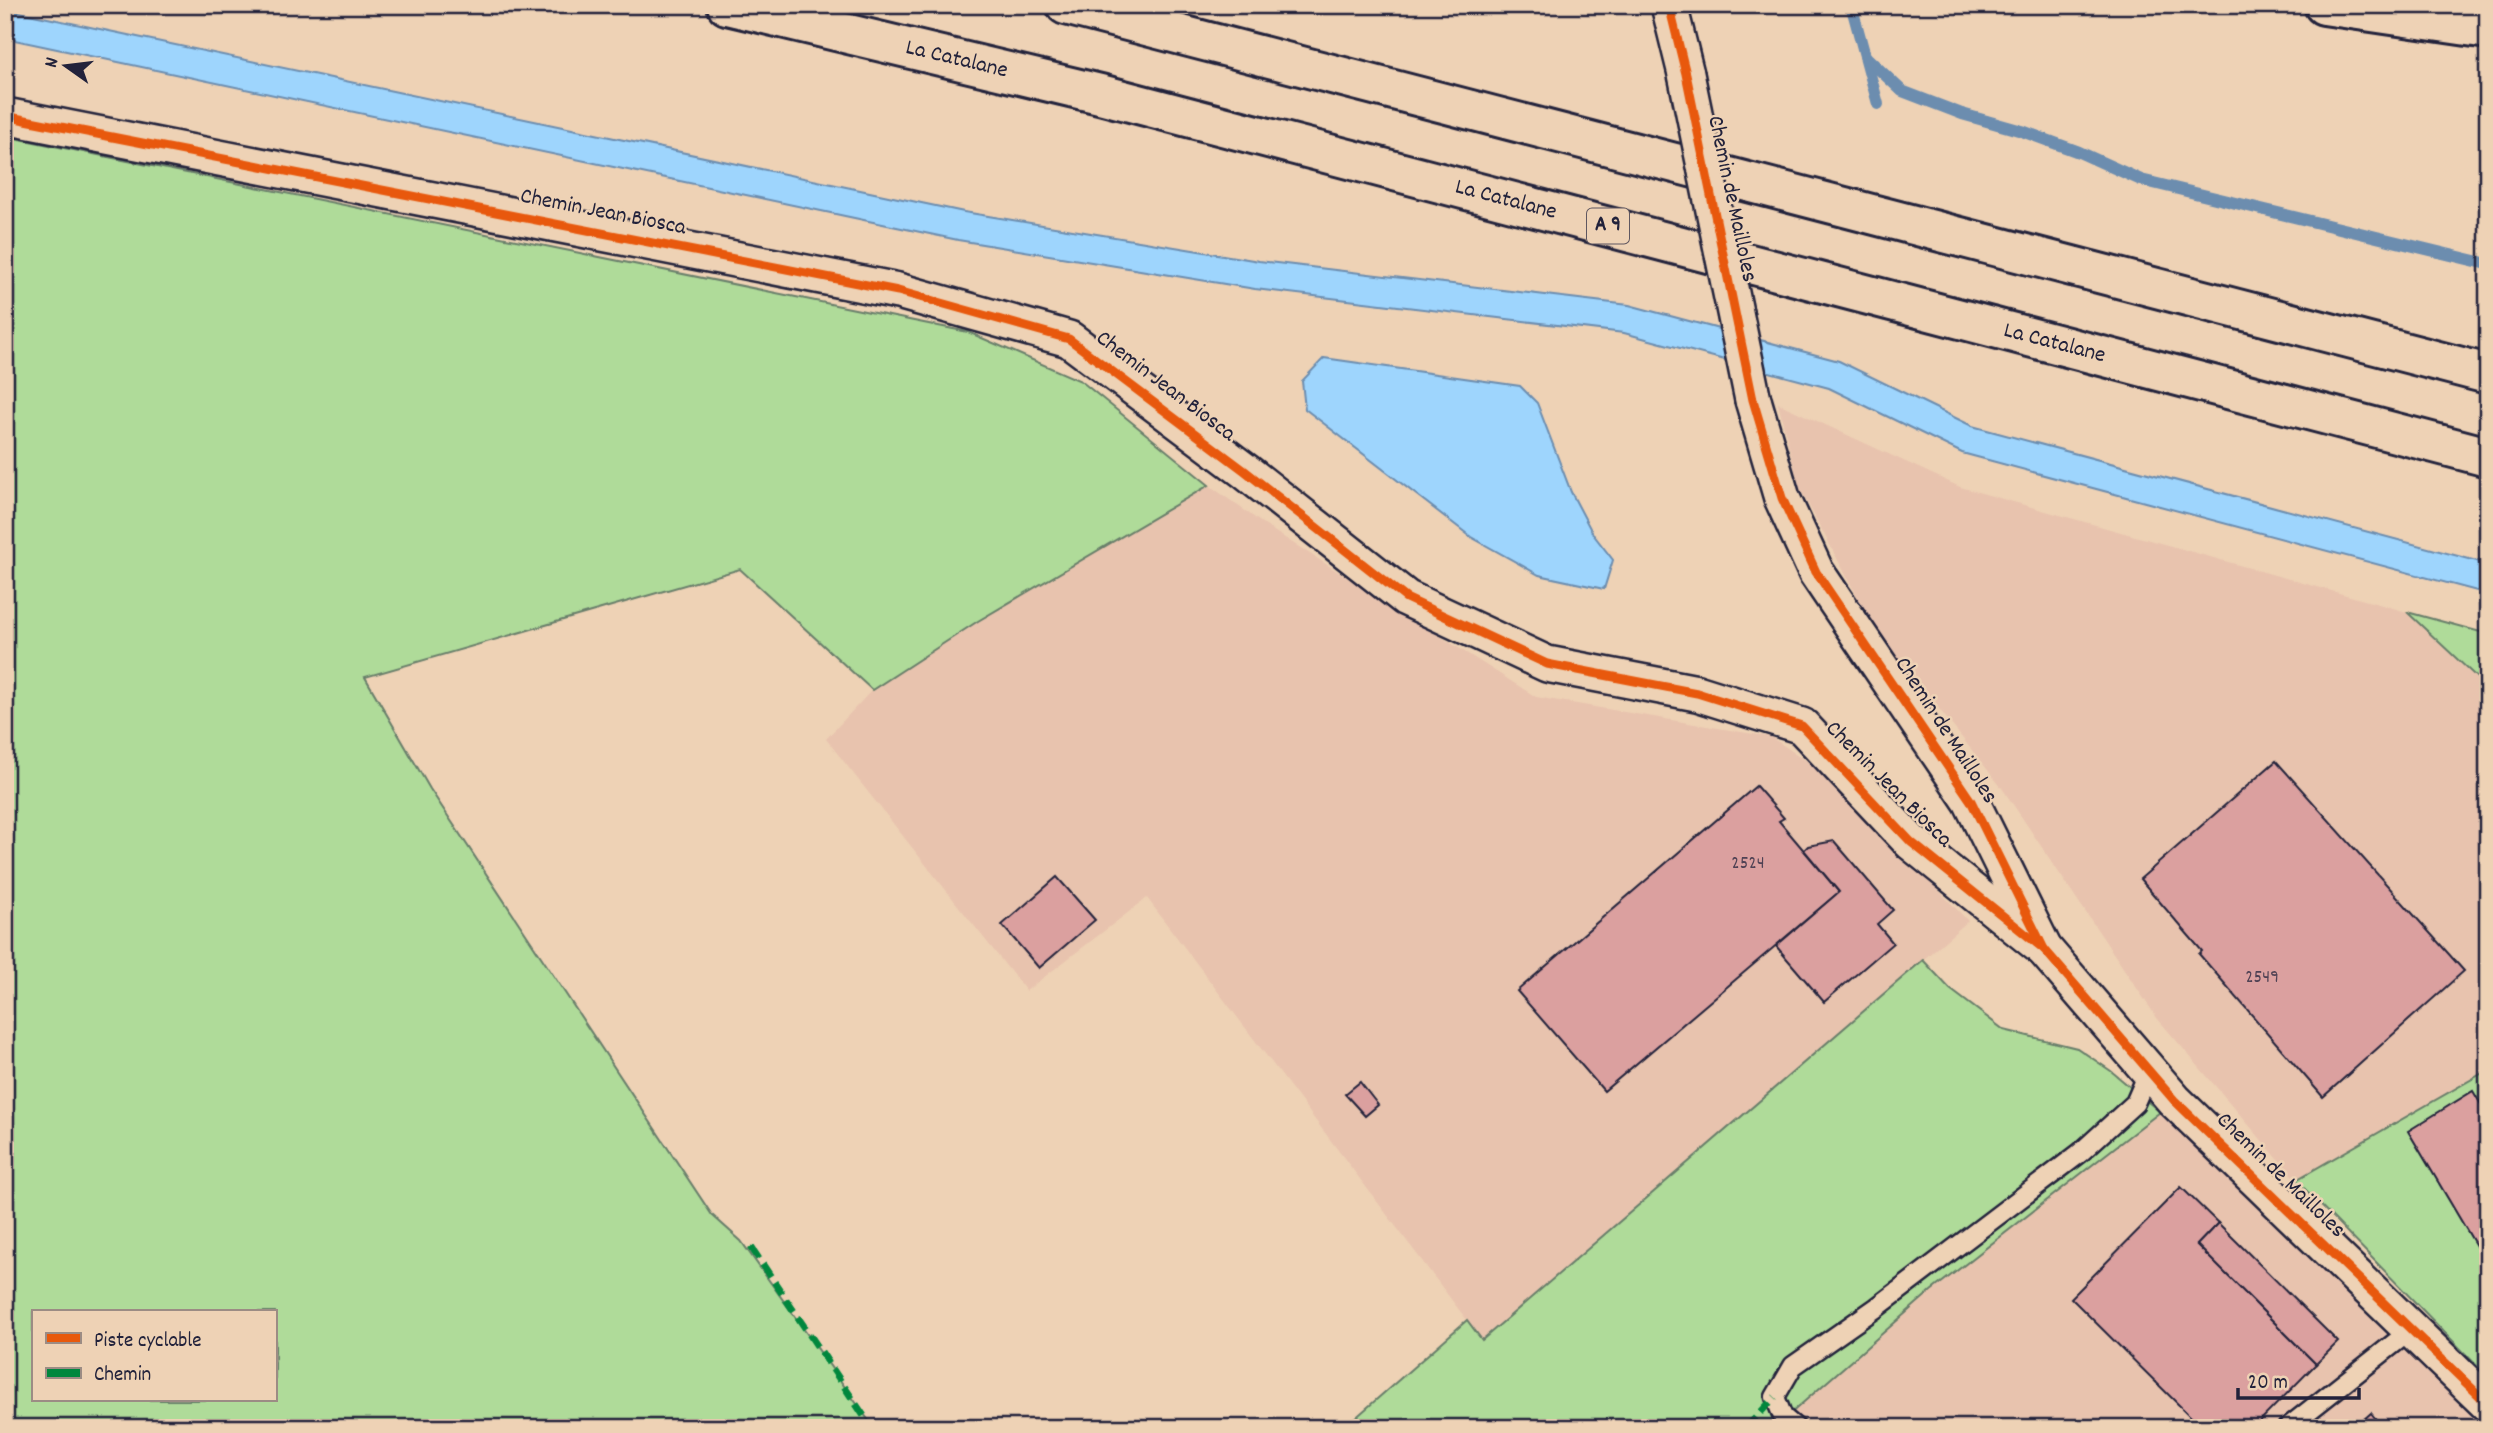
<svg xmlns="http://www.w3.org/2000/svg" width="2493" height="1433" viewBox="0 0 2493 1433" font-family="Dekko,sans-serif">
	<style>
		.built { fill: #e8c3ae }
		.green { fill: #afdb99; stroke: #687e6a; stroke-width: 2; fill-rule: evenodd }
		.water { fill: #9ed5fd; stroke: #6c8daf; stroke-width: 2 }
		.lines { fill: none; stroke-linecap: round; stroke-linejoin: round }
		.stream { stroke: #6c8daf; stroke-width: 12 }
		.building { fill: #dba09f; stroke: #22223b; stroke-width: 2 }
		.lane-casing { stroke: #22223b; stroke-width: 23 }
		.street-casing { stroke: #22223b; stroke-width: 40 }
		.highway-casing { stroke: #22223b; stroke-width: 44 }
		.lane { stroke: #eed2b5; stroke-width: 18 }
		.street { stroke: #eed2b5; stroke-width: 35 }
		.highway { stroke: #eed2b5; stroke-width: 38 }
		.street-bridge-casing { stroke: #22223b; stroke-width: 40; stroke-linecap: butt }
		.street-bridge { stroke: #eed2b5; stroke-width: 35 }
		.quiet { stroke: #00873e; stroke-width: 7; stroke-dasharray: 14 7; stroke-linecap: butt }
		.cycleway-casing { stroke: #eed2b5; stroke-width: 13 }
		.cycleway { stroke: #e8590c; stroke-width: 9 }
		.labels { text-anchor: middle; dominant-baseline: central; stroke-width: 5; stroke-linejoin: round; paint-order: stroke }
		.number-label { font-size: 19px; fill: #504254 }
		.shield { fill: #eed2b5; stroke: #5f5760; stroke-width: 2 }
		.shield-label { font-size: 21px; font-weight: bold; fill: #22223b }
		.street-label { font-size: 23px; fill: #22223b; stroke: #eed2b5 }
	</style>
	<rect width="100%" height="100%" fill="#eed2b5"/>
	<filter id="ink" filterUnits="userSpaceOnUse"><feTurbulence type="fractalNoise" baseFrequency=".0143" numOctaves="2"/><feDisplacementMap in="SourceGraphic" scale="14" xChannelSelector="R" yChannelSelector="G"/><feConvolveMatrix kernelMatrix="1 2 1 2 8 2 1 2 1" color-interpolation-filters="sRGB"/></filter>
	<g filter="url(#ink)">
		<g class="built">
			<path d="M1778 403 1960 487 2407 612 2488 688V1070L2296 1180 2157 1018 2002 788 1873 626 1799 487Z"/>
			<path d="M1209 485 1269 528 1536 697 1771 737 1830 777 1968 921 1482 1340 1147 898 1026 991 826 739 872 690 978 621Z"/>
			<path d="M2160 1112 2486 1428H1774L1931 1291Z"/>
		</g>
		<g class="green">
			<path d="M5 136 968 332 1081 381 1209 485 978 621 872 690 740 569 365 677 430 789 712 1215 741 1241 874 1428H5ZM33 1312H275V1400H33Z"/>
			<path d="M2407 612 2488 634V688Z"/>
			<path d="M1923 960 1950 989 2004 1030 2077 1048 2111 1071 2160 1112 1931 1291 1774 1428H1344L1467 1320 1482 1340Z"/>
			<path d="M2488 1070V1377L2296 1180Z"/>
		</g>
		<g class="water">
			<path d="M5 9 964 212 1259 261 1629 305 1839 361 1972 426 2488 564V594L1962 453 1829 388 1624 333 1255 289 958 240 5 38Z"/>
			<path d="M1324 358 1520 386 1537 403 1571 492 1593 534 1613 560 1604 589 1539 575 1471 537 1305 409 1302 381Z"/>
		</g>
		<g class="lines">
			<g class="stream">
				<path d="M1852 8 1878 104"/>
				<path d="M1865 56 1902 91 1962 114 2022 131 2079 152 2141 180 2488 264"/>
			</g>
		</g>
		<g class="building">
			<path d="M2276 761 2464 971 2323 1097 2199 954 2202 951 2140 879Z"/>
			<path d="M1756 786 1784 818 1779 821 1839 892 1604 1091 1517 991Z"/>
			<path d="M1834 841 1893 910 1877 924 1893 943 1824 1002 1776 946 1839 892 1804 850 1808 846Z"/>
			<path d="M1057 877 1095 920 1039 968 1002 925Z"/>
			<path d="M1360 1082 1378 1105 1365 1116 1345 1094Z"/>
			<path d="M2473 1091 2488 1116V1266L2408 1131Z"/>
			<path d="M2181 1187 2218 1223 2197 1245 2316 1364 2253 1428H2202L2071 1298Z"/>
			<path d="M2218 1223 2338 1342 2316 1364 2197 1245Z"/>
			<path d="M2371 1413 2383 1428H2354Z"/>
		</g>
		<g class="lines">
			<g class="lane-casing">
				<g id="lane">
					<path d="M1796 1428 1783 1417 1775 1397 1793 1366 1876 1308 2080 1153 2135 1103 2149 1071"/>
					<path d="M2287 1428 2411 1330"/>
				</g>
			</g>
			<g class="street-casing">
				<g id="street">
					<path d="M1669 5 1686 74"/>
					<path d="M5 116 898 291 1069 339 1245 471 1406 598 1547 664 1697 693 1802 726 1911 842 2044 949"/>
					<path d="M1753 400 1782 498 1816 572 1971 801 2044 949 2174 1100 2488 1404"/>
				</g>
			</g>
			<g class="highway-casing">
				<g id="highway">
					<path id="s1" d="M727 5 1100 94 2488 457"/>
					<path d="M1066 5 2488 374"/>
					<path d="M2324 5 2488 29"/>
				</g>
			</g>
			<use href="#lane" class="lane"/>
			<use href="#street" class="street"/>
			<use href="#highway" class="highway"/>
			<g class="street-bridge-casing">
				<path id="street-bridge" d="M1686 74 1753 400"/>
			</g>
			<use href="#street-bridge" class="street-bridge"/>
			<g class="quiet">
				<path d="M751 1247 872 1428"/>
				<path d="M1746 1428 1775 1397"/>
			</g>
			<g class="cycleway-casing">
				<g id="cycleway">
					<path d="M1669 5 1686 74 1753 400 1782 498 1816 572 1971 801 2044 949 2174 1100 2488 1404"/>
					<path d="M5 116 898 291 1069 339 1245 471 1406 598 1547 664 1697 693 1802 726 1911 842 2044 949"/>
				</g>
			</g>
			<use href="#cycleway" class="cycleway"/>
		</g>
	</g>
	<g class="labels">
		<g class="number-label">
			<text x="1748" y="864">2524</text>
			<text x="2262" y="978">2549</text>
		</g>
		<rect class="shield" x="1587" y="208.5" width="42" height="35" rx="5"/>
		<g class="shield-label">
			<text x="1608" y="226">A 9</text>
		</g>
		<g class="street-label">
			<text stroke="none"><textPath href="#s1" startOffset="236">La Catalane</textPath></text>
			<text transform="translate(1731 199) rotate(78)">Chemin de Mailloles</text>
			<text stroke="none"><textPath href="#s1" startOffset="803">La Catalane</textPath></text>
			<text transform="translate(603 213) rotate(11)">Chemin Jean Biosca</text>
			<text stroke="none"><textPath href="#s1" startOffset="1370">La Catalane</textPath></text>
			<text transform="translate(1165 387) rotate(37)">Chemin Jean Biosca</text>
			<text transform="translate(1945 731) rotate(57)">Chemin de Mailloles</text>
			<text transform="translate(1888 785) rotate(45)">Chemin Jean Biosca</text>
			<text transform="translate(2280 1176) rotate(44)">Chemin de Mailloles</text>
		</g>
	</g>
	<rect width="2493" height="1433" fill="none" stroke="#eed2b5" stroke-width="28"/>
	<rect x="14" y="14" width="2465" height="1405" fill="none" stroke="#22223b" stroke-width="2.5" filter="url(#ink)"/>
	<rect x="32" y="1310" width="245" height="91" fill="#eed2b5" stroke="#9c8c84" stroke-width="2"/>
	<rect x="46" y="1333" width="35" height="10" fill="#e8590c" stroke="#9c8c84" stroke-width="2"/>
	<text x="94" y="1346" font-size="21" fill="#22223b">Piste cyclable</text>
	<rect x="46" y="1368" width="35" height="10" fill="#00873e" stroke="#9c8c84" stroke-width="2"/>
	<text x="94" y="1380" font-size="21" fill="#22223b">Chemin</text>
	<g transform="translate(66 66) rotate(284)" stroke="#eed2b5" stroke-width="5" paint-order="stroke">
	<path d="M0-5L12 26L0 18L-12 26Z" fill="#22223b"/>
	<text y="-10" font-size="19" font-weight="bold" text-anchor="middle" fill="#22223b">N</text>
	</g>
	<path d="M2238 1388v10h121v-10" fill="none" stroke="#22223b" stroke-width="3.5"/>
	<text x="2248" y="1388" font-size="21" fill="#22223b" stroke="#eed2b5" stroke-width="5" paint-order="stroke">20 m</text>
</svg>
